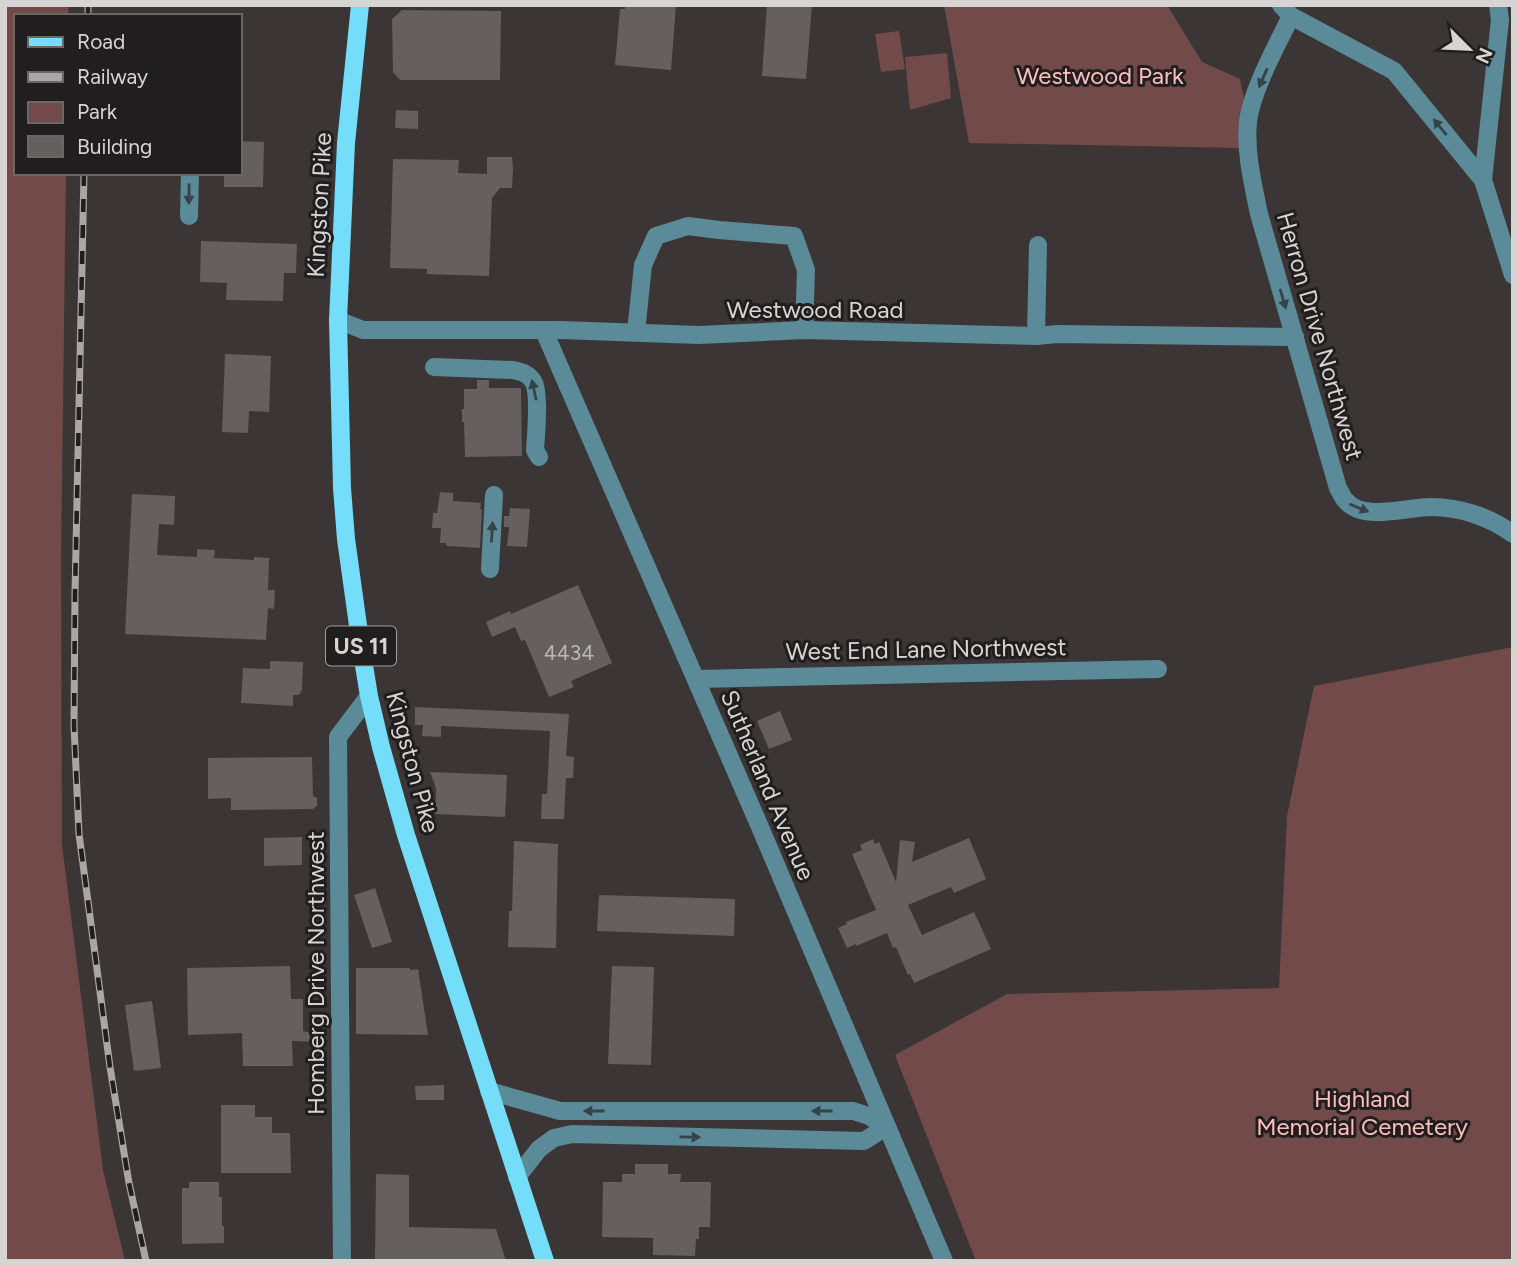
<svg xmlns="http://www.w3.org/2000/svg" width="1518" height="1266" viewBox="0 0 1518 1266" font-family="Figtree,sans-serif">
	<style>
		.green { fill: #714a49 }
		.building { fill: #655f5f }
		.lines { fill: none; stroke-linecap: round; stroke-linejoin: round }
		.minor { stroke: #5b8a98; stroke-width: 18 }
		.major { stroke: #74ddf9; stroke-width: 18 }
		.rail-casing { stroke: #aaa6a6; stroke-width: 7 }
		.rail { stroke: #201e1e; stroke-width: 4.5; stroke-dasharray: 13; stroke-linecap: butt }
		.oneway { fill: #354449 }
		.labels { text-anchor: middle; dominant-baseline: central; stroke-width: 6; stroke-linejoin: round; paint-order: stroke }
		.number-label { font-size: 21px; fill: #bbb7b7 }
		.shield { fill: #201e1e; stroke: #a19d9d; stroke-width: 2 }
		.shield-label { font-size: 23px; font-weight: bold; fill: #d8d4d4 }
		.park-label { font-size: 24px; fill: #febebc; stroke: #201e1e }
		.street-label { font-size: 24px; fill: #d8d4d4; stroke: #201e1e }
	</style>
	<rect width="100%" height="100%" fill="#3b3635"/>
	<g class="green">
		<path d="M5 5H69L68 16H16V173H66L61 558 62 845 103 1170 125 1261H5Z"/>
		<path d="M944 5H1167L1202 62 1240 79 1244 98 1240 148 969 143Z"/>
		<path d="M899 31 905 69 881 72 875 34Z"/>
		<path d="M947 53 951 98 910 110 905 57Z"/>
		<path d="M1513 647V1261H976L895 1055 1007 994 1279 988 1287 816 1314 686Z"/>
	</g>
	<g class="building">
		<path d="M625 5H676L671 70 615 65 620 9H625Z"/>
		<path d="M767 5H812L806 79 762 76Z"/>
		<path d="M402 10 501 11 500 80H400L393 72 392 19Z"/>
		<path d="M396 110 418 111V129L395 128Z"/>
		<path d="M240 141 264 142 263 187H224V173H240Z"/>
		<path d="M487 157H512L513 169 512 188H500L492 198 489 276 427 274V269L390 268 393 159 459 160 458 173 487 174Z"/>
		<path d="M201 241 297 244 296 273H284L283 301 226 300 227 283 200 282Z"/>
		<path d="M225 354 271 356 269 412 249 411 248 433 222 432Z"/>
		<path d="M477 380H489V388H521L522 456 465 457 464 422H462V409H464V389H477Z"/>
		<path d="M440 492 453 493V501L481 503 480 509H482L480 548 447 546 446 543H440L441 528H432L433 513H437Z"/>
		<path d="M132 494 175 496 174 525 159 524 157 555 197 557V549L215 550 214 558 254 560V557L269 558 268 590H275L274 609 268 608 266 640 125 634Z"/>
		<path d="M510 508 530 509 527 547 507 546 509 527H504V516H509Z"/>
		<path d="M578 585 612 663 571 681 574 687 549 697 525 640 521 641 515 627 492 637 486 622 510 611 511 614Z"/>
		<path d="M270 661 303 662 302 690 299 695H293V706L241 703 243 668 270 669Z"/>
		<path d="M415 707 569 714 566 756 574 757 573 778H566L564 819H541L542 794H547L550 731 441 726V737L422 736 423 725H415Z"/>
		<path d="M780 711 792 740 769 749 757 721Z"/>
		<path d="M312 757 313 796 317 798V806L313 809 231 810V798L208 799V758Z"/>
		<path d="M430 772 507 775 505 817 435 814 436 788Z"/>
		<path d="M302 837V865L264 866V838Z"/>
		<path d="M969 838 986 879 954 893 951 887 908 905 922 935 974 912 991 949 914 983 910 974 908 975 896 947 893 948 887 933 856 946V944L847 948 838 928 847 924 846 922 876 910 852 854 862 850 860 845 873 839 875 844 879 842 896 882 900 840 915 842 912 862Z"/>
		<path d="M514 841 558 844 556 948 508 947 509 911H512Z"/>
		<path d="M375 888 392 942 372 948 354 895Z"/>
		<path d="M599 895 735 899 734 936 597 931Z"/>
		<path d="M290 966 291 999H303V1031L327 1037 326 1042 292 1041 293 1066H243L242 1033 188 1035 187 968Z"/>
		<path d="M612 966 654 967 651 1065 608 1064Z"/>
		<path d="M356 968H410V970L418 969 428 1035 356 1034Z"/>
		<path d="M152 1001 161 1068 134 1071 125 1005Z"/>
		<path d="M444 1085V1100H416L415 1086Z"/>
		<path d="M221 1105H255V1117H272V1133H290L291 1173H221Z"/>
		<path d="M635 1164H668V1174H681L680 1182H711L710 1227H699V1239H696L695 1256 653 1255V1238L602 1237 603 1182H622V1174H635Z"/>
		<path d="M376 1174 409 1175V1227L496 1229 506 1261H375Z"/>
		<path d="M189 1182H219V1197H222V1226H224V1243L182 1244V1188H189Z"/>
	</g>
	<g class="lines">
		<g class="minor">
			<path d="M1281 5 1291 16 1394 71 1483 180"/>
			<path d="M1498 5 1500 20 1483 180 1513 275"/>
			<path d="M1291 16C1277 45 1251 92 1248 122 1245 153 1253 184 1259 214L1338 488C1341 493 1343 499 1347 502 1364 521 1408 507 1431 507 1460 507 1490 517 1513 534"/>
			<path d="M189 216 190 173"/>
			<path d="M338 320 363 330H561L699 335 804 330 1036 336 1058 334 1295 337"/>
			<path d="M544 331 760 827 944 1261"/>
			<path d="M636 332 643 265 656 236 688 226 719 230 794 236 806 270 804 330"/>
			<path d="M1036 336 1038 245"/>
			<path d="M434 367 513 370C521 372 528 373 533 381 540 392 536 435 535 450L539 457"/>
			<path d="M490 569 494 495"/>
			<path d="M696 679 1158 669"/>
			<path d="M489 1091 560 1111H853L869 1116 886 1127 864 1141 572 1134 554 1138 539 1149 517 1177"/>
			<path d="M342 1261 338 737 369 696"/>
		</g>
		<path class="major" d="M360 5 346 143 338 320 342 488 346 539 361 647 369 696 381 747 406 835 545 1261"/>
		<g class="rail-casing">
			<g id="rail">
				<path d="M88 16V5"/>
				<path d="M84 173 75 594 74 725 79 834 110 1067 129 1183 146 1261"/>
			</g>
		</g>
		<use href="#rail" class="rail"/>
	</g>
	<defs><path id="oneway-solid" d="M-6-.8H1V-3.2L6.5 0L1 3.2V.8H-6Z" transform="scale(1.75)"/></defs>
	<g class="oneway">
		<use href="#oneway-solid" transform="translate(1263 78) rotate(114)"/>
		<use href="#oneway-solid" transform="translate(1440 127) rotate(-129)"/>
		<use href="#oneway-solid" transform="translate(189 194) rotate(91)"/>
		<use href="#oneway-solid" transform="translate(1283 299) rotate(73)"/>
		<use href="#oneway-solid" transform="translate(534 390) rotate(-102)"/>
		<use href="#oneway-solid" transform="translate(1359 508) rotate(22)"/>
		<use href="#oneway-solid" transform="translate(492 532) rotate(-87)"/>
		<use href="#oneway-solid" transform="translate(594 1111) rotate(180)"/>
		<use href="#oneway-solid" transform="translate(822 1111) rotate(180)"/>
		<use href="#oneway-solid" transform="translate(690 1137) rotate(1)"/>
	</g>
	<g class="labels">
		<g class="number-label">
			<text x="569" y="652">4434</text>
		</g>
		<rect class="shield" x="326" y="626.5" width="70" height="39" rx="5"/>
		<g class="shield-label">
			<text x="361" y="646">US 11</text>
		</g>
		<g class="park-label">
			<text x="1100" y="75">Westwood Park</text>
			<text x="1362" y="1098">Highland<tspan x="1362" dy="28">Memorial Cemetery</tspan></text>
		</g>
		<g class="street-label">
			<text transform="translate(319 205) rotate(-87)">Kingston Pike</text>
			<text x="815" y="309">Westwood Road</text>
			<text transform="translate(1320 336) rotate(74)">Herron Drive Northwest</text>
			<text transform="translate(926 649) rotate(-1)">West End Lane Northwest</text>
			<text transform="translate(413 762) rotate(75)">Kingston Pike</text>
			<text transform="translate(768 785) rotate(67)">Sutherland Avenue</text>
			<text transform="translate(315 973) rotate(-90)">Homberg Drive Northwest</text>
		</g>
	</g>
	<rect width="1518" height="1266" fill="none" stroke="#d8d4d4" stroke-width="14"/>
	<rect x="14" y="14" width="228" height="161" fill="#201e1e" stroke="#6a6767" stroke-width="2"/>
	<rect x="28" y="37" width="35" height="10" fill="#74ddf9" stroke="#6a6767" stroke-width="2"/>
	<text x="77" y="49" font-size="21" fill="#d8d4d4">Road</text>
	<rect x="28" y="72" width="35" height="10" fill="#aaa6a6" stroke="#6a6767" stroke-width="2"/>
	<text x="77" y="84" font-size="21" fill="#d8d4d4">Railway</text>
	<rect x="28" y="102" width="35" height="21" fill="#714a49" stroke="#6a6767" stroke-width="2"/>
	<text x="77" y="119" font-size="21" fill="#d8d4d4">Park</text>
	<rect x="28" y="136" width="35" height="21" fill="#655f5f" stroke="#6a6767" stroke-width="2"/>
	<text x="77" y="154" font-size="21" fill="#d8d4d4">Building</text>
	<g transform="translate(1469 49) rotate(114)" stroke="#201e1e" stroke-width="5" paint-order="stroke">
	<path d="M0-5L12 26L0 18L-12 26Z" fill="#d8d4d4"/>
	<text y="-10" font-size="19" font-weight="bold" text-anchor="middle" fill="#d8d4d4">N</text>
	</g>
</svg>
